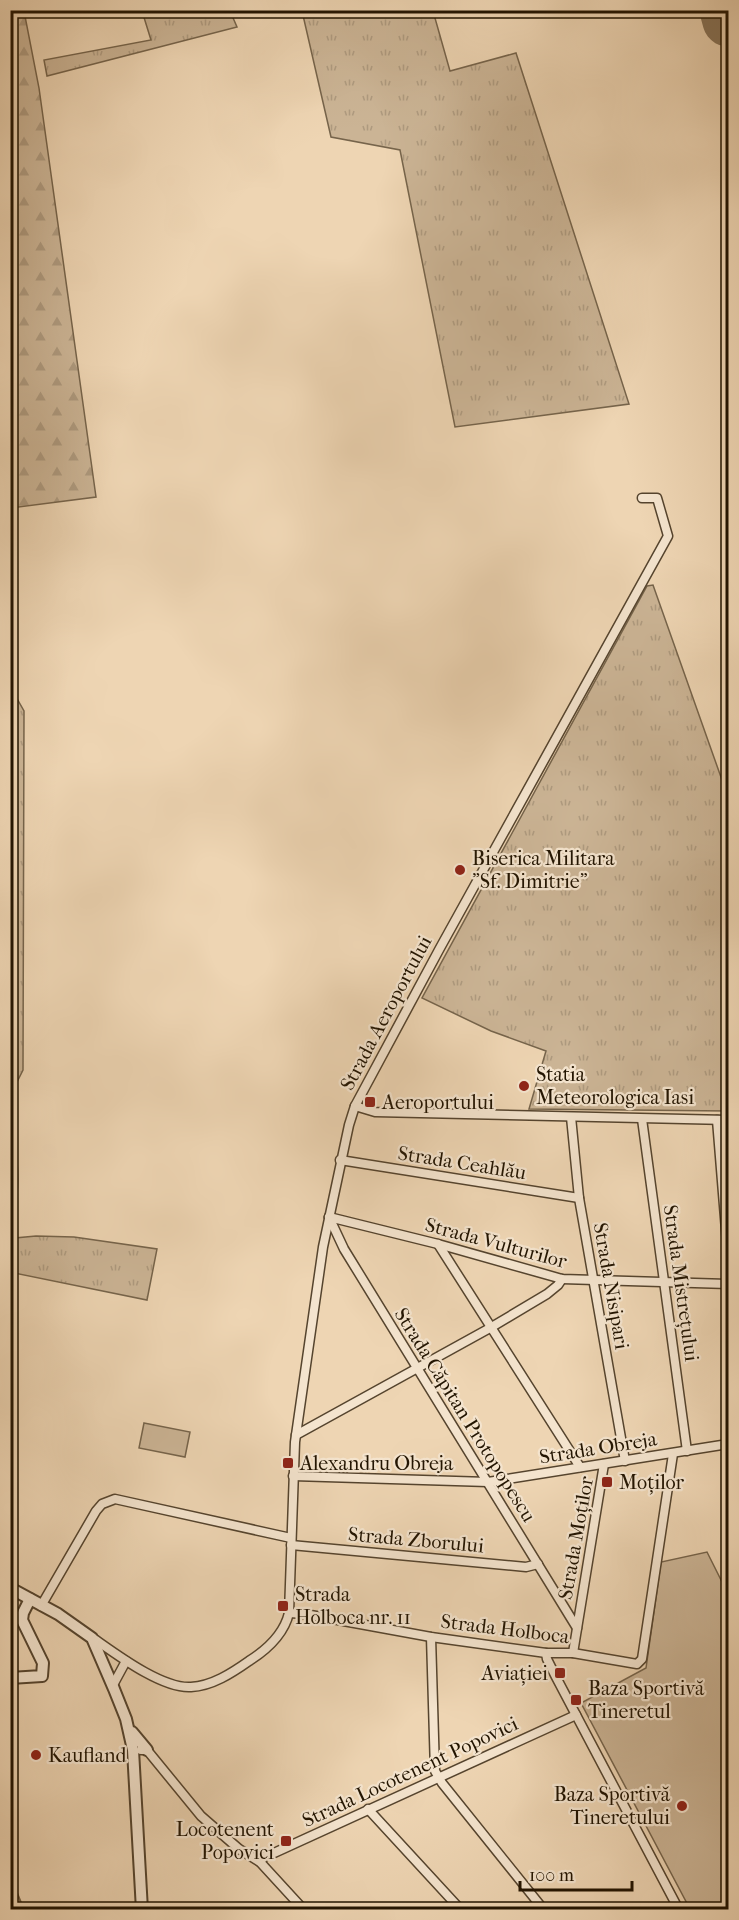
<svg xmlns="http://www.w3.org/2000/svg" width="739" height="1920" viewBox="0 0 739 1920" font-family="'IM FELL French Canon',serif">
	<style>
		.grass { fill: url(#grass-tufts); stroke: #76644b; stroke-width: 1.5 }
		.forest { fill: url(#forest-firs); stroke: #76644b; stroke-width: 1.5 }
		.pitch { fill: #cbb495; stroke: #76644b; stroke-width: 1.5 }
		.lines { fill: none; stroke-linecap: round; stroke-linejoin: round }
		.stream { stroke: #736047; stroke-width: 2 }
		.taxiway { stroke: #88745a; stroke-width: 21 }
		.runway { stroke: #88745a; stroke-width: 51 }
		.minor-casing { stroke: #55442e; stroke-width: 11 }
		.tertiary-casing { stroke: #55442e; stroke-width: 14 }
		.minor { stroke: #f4e4ce; stroke-width: 8 }
		.tertiary { stroke: #f4e4ce; stroke-width: 10 }
		.poi-dot { fill: #8f2418; stroke: #f4e4ce; stroke-width: 2 }
		.labels { text-anchor: middle; dominant-baseline: central; stroke-width: 4.5; stroke-linejoin: round; paint-order: stroke }
		.poi-label { font-size: 20px; fill: #221401; stroke: #f4e4ce; text-anchor: start }
		.street-label { font-size: 20px; fill: #221401; stroke: #f4e4ce }
	</style>
	<defs>
		<pattern id="grass-tufts" width="24" height="20" patternUnits="userSpaceOnUse" patternTransform="scale(1.5)"><rect width="24" height="20" fill="#cbb495"/><path d="M3 7l-1-3M5 7V3M7 7l1-3M15 17l-1-3M17 17v-4M19 17l1-3" fill="none" stroke="#ae9a7f"/></pattern>
		<pattern id="forest-firs" width="22" height="20" patternUnits="userSpaceOnUse" patternTransform="scale(1.5)"><rect width="22" height="20" fill="#cbb495"/><path d="M5 1l3.5 6h-7zM16 11l3.5 6h-7z" fill="#ae9a7f"/></pattern>
	</defs>
	<rect width="100%" height="100%" fill="#eed5b3"/>
	<filter id="stains"><feTurbulence type="fractalNoise" baseFrequency=".00333" numOctaves="4"/><feColorMatrix values="0 0 0 0 .2 0 0 0 0 .09 0 0 0 0 .02 0 0 0 .5 -.17"/></filter>
	<radialGradient id="worn" r=".72"><stop offset=".6" stop-color="#630" stop-opacity="0"/><stop offset="1" stop-color="#630" stop-opacity=".3"/></radialGradient>
	<g class="grass">
		<path d="M142 11H230L237 27 47 76 44 60 151 40Z"/>
		<path d="M302 11H433L450 71 516 53 629 404 455 427 400 150 331 137Z"/>
		<path d="M653 585 728 797V1111L529 1109 546 1051 491 1031 422 998 647 586Z"/>
		<path d="M11 688 24 711 23 1070 12 1092Z"/>
		<path d="M36 1236 74 1237 157 1249 147 1300 14 1273 15 1238Z"/>
	</g>
	<path class="forest" d="M10 11H24L39 88 96 497 11 508Z"/>
	<g class="pitch">
		<path d="M144 1423 190 1432 185 1457 139 1448Z"/>
		<path d="M707 1552 728 1594V1909H690L581 1703 646 1668 661 1562Z"/>
	</g>
	<g class="lines">
		<path class="stream" d="M10 1876 24 1910"/>
		<path class="taxiway" d="M727 10 728 15"/>
		<path class="runway" d="M725 10 728 21"/>
		<g class="minor-casing">
			<g id="minor">
				<path d="M355 1106 375 1112 728 1120"/>
				<path d="M571 1117 579 1198 625 1461"/>
				<path d="M642 1119 687 1451"/>
				<path d="M717 1120 728 1255"/>
				<path d="M10 1134C13 1160 15 1187 10 1213"/>
				<path d="M340 1160 579 1198"/>
				<path d="M329 1217 344 1249 577 1628"/>
				<path d="M329 1217 438 1244 562 1279 728 1284"/>
				<path d="M438 1244 580 1467"/>
				<path d="M296 1435 490 1328 547 1294 558 1285 562 1279"/>
				<path d="M293 1476 488 1482 728 1444"/>
				<path d="M291 1545 526 1567 538 1564"/>
				<path d="M41 1606 96 1511 102 1504 115 1499 291 1538"/>
				<path d="M289 1613 305 1614 431 1637 546 1653H573L637 1664 642 1659 673 1454"/>
				<path d="M431 1637 435 1771 442 1783 544 1910"/>
				<path d="M93 1638C116 1654 162 1689 191 1687 212 1686 232 1673 249 1661 268 1649 284 1634 289 1613L295 1442 323 1247 349 1125 355 1106 440 948 668 536 657 498H642"/>
				<path d="M546 1653 547 1659 556 1677 679 1910"/>
				<path d="M573 1653 604 1464"/>
				<path d="M113 1685 126 1661"/>
				<path d="M141 1750H147L201 1816 239 1849 260 1862 304 1910"/>
				<path d="M368 1809 461 1910"/>
				<path d="M260 1862 264 1857 274 1853 576 1715"/>
			</g>
		</g>
		<g class="tertiary-casing">
			<g id="tertiary">
				<path d="M10 1588 58 1614 92 1638 114 1689 126 1719 133 1750 142 1910"/>
				<path d="M10 1678 42 1676 43 1663 22 1620 23 1613 30 1599"/>
				<path d="M132 1732 147 1750"/>
			</g>
		</g>
		<use href="#minor" class="minor"/>
		<use href="#tertiary" class="tertiary"/>
	</g>
	<g class="poi-dot">
		<circle cx="460" cy="870" r="6"/>
		<circle cx="524" cy="1086" r="6"/>
		<rect x="364" y="1096" width="12" height="12" rx="3"/>
		<rect x="282" y="1457" width="12" height="12" rx="3"/>
		<rect x="601" y="1476" width="12" height="12" rx="3"/>
		<rect x="277" y="1600" width="12" height="12" rx="3"/>
		<rect x="554" y="1667" width="12" height="12" rx="3"/>
		<rect x="570" y="1694" width="12" height="12" rx="3"/>
		<circle cx="36" cy="1755" r="6"/>
		<circle cx="682" cy="1806" r="6"/>
		<rect x="280" y="1835" width="12" height="12" rx="3"/>
	</g>
	<g class="labels">
		<g class="poi-label">
			<text x="472" y="858">Biserica Militara<tspan x="472" dy="23">"Sf. Dimitrie"</tspan></text>
			<text x="536" y="1074">Statia<tspan x="536" dy="23">Meteorologica Iasi</tspan></text>
			<text x="382" y="1102">Aeroportului</text>
			<text x="300" y="1463">Alexandru Obreja</text>
			<text x="619" y="1482">Moților</text>
			<text x="295" y="1594">Strada<tspan x="295" dy="23">Holboca nr. 11</tspan></text>
			<text x="548" y="1673" text-anchor="end">Aviației</text>
			<text x="588" y="1688">Baza Sportivă<tspan x="588" dy="23">Tineretul</tspan></text>
			<text x="48" y="1755">Kaufland</text>
			<text x="670" y="1794" text-anchor="end">Baza Sportivă<tspan x="670" dy="23">Tineretului</tspan></text>
			<text x="274" y="1829" text-anchor="end">Locotenent<tspan x="274" dy="23">Popovici</tspan></text>
		</g>
		<g class="street-label">
			<text transform="translate(386 1013) rotate(-62)">Strada Aeroportului</text>
			<text transform="translate(462 1163) rotate(9)">Strada Ceahlău</text>
			<text transform="translate(496 1243) rotate(15)">Strada Vulturilor</text>
			<text transform="translate(681 1283) rotate(82)">Strada Mistrețului</text>
			<text transform="translate(611 1286) rotate(80)">Strada Nisipari</text>
			<text transform="translate(465 1415) rotate(58)">Strada Căpitan Protopopescu</text>
			<text transform="translate(598 1448) rotate(-9)">Strada Obreja</text>
			<text transform="translate(576 1538) rotate(-80)">Strada Moților</text>
			<text transform="translate(416 1540) rotate(5)">Strada Zborului</text>
			<text transform="translate(505 1629) rotate(7)">Strada Holboca</text>
			<text transform="translate(410 1772) rotate(-25)">Strada Locotenent Popovici</text>
		</g>
	</g>
	<rect width="739" height="1920" fill="none" stroke="#eed5b3" stroke-width="36"/>
	<rect x="12" y="12" width="715" height="1896" fill="none" stroke="#221401" stroke-width="3"/>
	<rect x="18" y="18" width="703" height="1884" fill="none" stroke="#221401" stroke-width="1.5"/>
	<path d="M520 1881v9h112v-9" fill="none" stroke="#221401" stroke-width="3"/>
	<text x="529" y="1881" font-size="18" fill="#221401" stroke="#f4e4ce" stroke-width="4.5" paint-order="stroke">100 m</text>
	<rect width="100%" height="100%" filter="url(#stains)"/>
	<rect width="100%" height="100%" fill="url(#worn)"/>
</svg>
